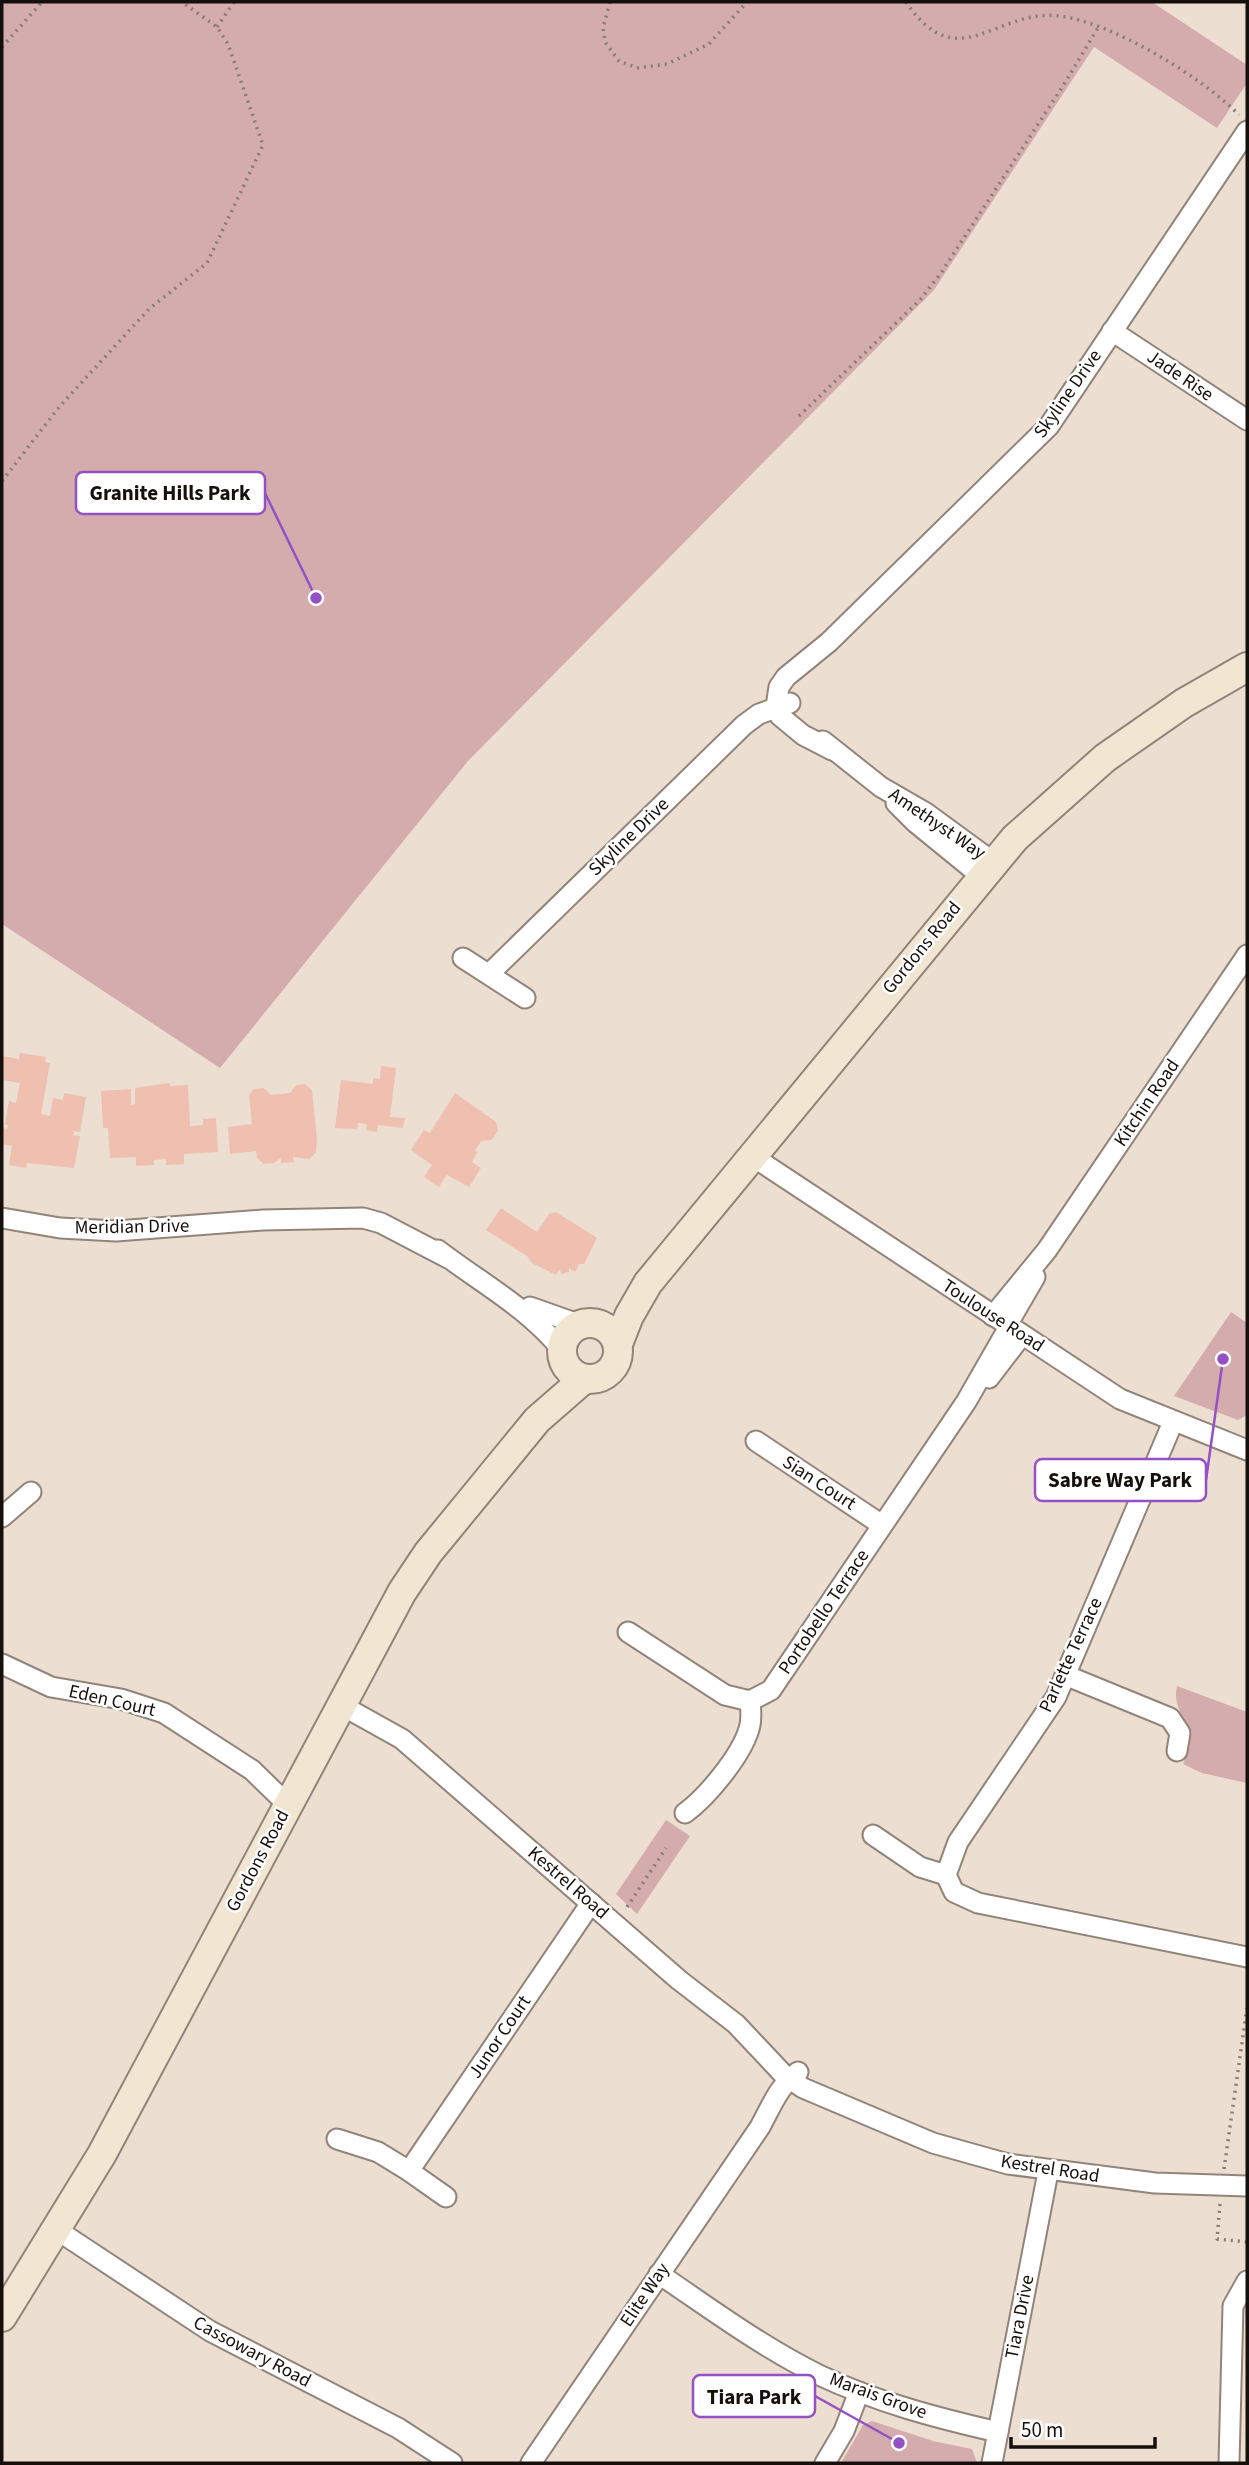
<svg xmlns="http://www.w3.org/2000/svg" width="1249" height="2465" viewBox="0 0 1249 2465" font-family="'Source Sans 3',sans-serif">
	<style>
		.green { fill: #d5acae }
		.building { fill: #efbfaf }
		.lines { fill: none; stroke-linecap: round; stroke-linejoin: round }
		.street-casing { stroke: #928479; stroke-width: 23 }
		.secondary-casing { stroke: #928479; stroke-width: 32 }
		.path { stroke: #877d75; stroke-width: 3.5; stroke-dasharray: 2 5; stroke-linecap: butt }
		.street { stroke: #fff; stroke-width: 19 }
		.secondary { stroke: #f1e6d2; stroke-width: 28 }
		.labels { text-anchor: middle; dominant-baseline: central; stroke-width: 5; stroke-linejoin: round; paint-order: stroke }
		.street-label { font-size: 19px; fill: #15100c; stroke: #fff }
		.leader { fill: none; stroke: #9450c4; stroke-width: 2.5 }
		.callout-dot { fill: #9450c4; stroke: #fff; stroke-width: 2.5 }
		.callout { fill: #fff; stroke: #9450c4; stroke-width: 2.5 }
		.callout-label { font-size: 21px; text-anchor: middle; font-weight: bold; fill: #15100c }
	</style>
	<rect width="100%" height="100%" fill="#edded2"/>
	<g class="green">
		<path d="M2 2H1152L1247 65V83L1217 128 1094 47 934 290 468 761 220 1068 2 924Z"/>
		<path d="M1231 1312 1247 1323V1415L1238 1420 1174 1396Z"/>
		<path d="M1177 1686 1247 1712V1783L1202 1773 1183 1764C1202 1725 1170 1716 1177 1686Z"/>
		<path d="M666 1820 690 1836 637 1914 616 1894Z"/>
		<path d="M872 2421 933 2441 972 2449 977 2463H841L863 2425Z"/>
	</g>
	<g class="building">
		<path d="M20 1053 46 1057 45 1062 50 1063 41 1114 50 1116 53 1098 63 1100 64 1093 86 1097 80 1132 74 1131 73 1135 80 1136 74 1168 27 1163 26 1168 9 1165 12 1146 2 1144V1128L7 1129 8 1125 5 1124 9 1101 16 1103 20 1083 2 1080V1056L19 1059Z"/>
		<path d="M381 1066 396 1068 390 1117 405 1118 403 1128 378 1125 377 1132 366 1130 367 1124 358 1123 357 1129 335 1128 341 1080 373 1084V1078L380 1079Z"/>
		<path d="M170 1083V1086L188 1085 190 1126 203 1125V1119L216 1118 218 1152 184 1154V1164L166 1165V1159L154 1160V1165L136 1166V1157L110 1158 108 1128H103L101 1091 131 1089V1105L135 1104V1088Z"/>
		<path d="M305 1084 312 1090 317 1139 316 1152 310 1159 293 1157 294 1162 281 1163V1158L274 1163 264 1164 257 1158 256 1151 230 1154 228 1127 252 1124 249 1095 254 1089 264 1088 271 1095 290 1093 296 1085Z"/>
		<path d="M455 1093 496 1122 498 1130 492 1140 481 1141 475 1151 478 1152 472 1162 481 1168 469 1187 447 1175 439 1187 424 1177 432 1165 411 1150 424 1130 430 1133Z"/>
		<path d="M501 1208 537 1232 549 1214 556 1212 597 1238 584 1264H579L575 1272 569 1268V1272L561 1274 560 1269 556 1275 532 1263 527 1256 486 1230Z"/>
	</g>
	<g class="lines">
		<g class="street-casing">
			<g id="street">
				<path d="M1112 331 1247 420"/>
				<path d="M823 741 881 787 926 813 993 862"/>
				<path d="M832 750 803 735 780 716 776 707 779 687 786 677 829 642 1049 426 1247 131"/>
				<path d="M896 803 916 823 981 876"/>
				<path d="M463 958 525 998"/>
				<path d="M489 974 744 725 759 714 790 703"/>
				<path d="M752 1156 1120 1399 1247 1450"/>
				<path d="M2 1218 60 1228 116 1231 263 1220 363 1218 381 1223 448 1258"/>
				<path d="M438 1250C481 1283 527 1307 562 1350"/>
				<path d="M530 1307 581 1325"/>
				<path d="M993 1316 1047 1250 1247 955"/>
				<path d="M1007 1325 1035 1277"/>
				<path d="M989 1378 1022 1335"/>
				<path d="M1173 1422 1056 1697 958 1842 946 1875 954 1892 978 1903 1247 1957"/>
				<path d="M756 1441 882 1525"/>
				<path d="M2 1517 31 1492"/>
				<path d="M628 1632 725 1695 750 1701"/>
				<path d="M2 1664 51 1687 121 1699 164 1713 252 1770 288 1805"/>
				<path d="M1065 1675 1170 1718 1180 1733 1177 1751"/>
				<path d="M341 1705 402 1739 679 1980 736 2024 784 2075 803 2088 933 2143 1008 2164 1155 2183 1247 2186"/>
				<path d="M685 1813C707 1797 741 1756 749 1729 752 1720 751 1710 750 1701L771 1690 966 1402 1009 1327"/>
				<path d="M873 1835 920 1867 946 1875"/>
				<path d="M337 2139 378 2152 409 2171 591 1903"/>
				<path d="M409 2171 446 2197"/>
				<path d="M57 2230 210 2331 398 2428 452 2463"/>
				<path d="M659 2274C711 2309 762 2347 819 2375 876 2402 937 2418 998 2432"/>
				<path d="M531 2463 760 2127C771 2107 779 2085 798 2072"/>
				<path d="M825 2463 844 2431 859 2392"/>
				<path d="M992 2463 1048 2172"/>
				<path d="M1229 2463 1233 2306 1247 2281"/>
			</g>
		</g>
		<g class="secondary-casing">
			<g id="secondary">
				<circle cx="590" cy="1351" r="28"/>
				<path d="M618 1344 629 1316 648 1283 1015 838 1105 758 1184 703 1247 667"/>
				<path d="M2 2317 102 2154 402 1592 428 1553 537 1420 584 1379"/>
			</g>
		</g>
		<g class="path">
			<path d="M610 2 603 28 605 42 619 61 637 68 667 64 709 44 747 2"/>
			<path d="M906 2C958 79 996 8 1059 16 1112 22 1202 77 1239 115"/>
			<path d="M217 27 234 2"/>
			<path d="M2 47 42 2"/>
			<path d="M799 416 920 300 941 273 1063 86 1099 26"/>
			<path d="M2 481 60 406 149 309 207 263 263 145 228 44 217 27 182 2"/>
			<path d="M627 1907 666 1848"/>
			<path d="M1224 2169 1247 2008"/>
			<path d="M1220 2204 1217 2239 1247 2242"/>
		</g>
		<use href="#street" class="street"/>
		<use href="#secondary" class="secondary"/>
	</g>
	<g class="labels">
		<g class="street-label">
			<text transform="translate(1180 376) rotate(34)">Jade Rise</text>
			<text transform="translate(1068 394) rotate(-55)">Skyline Drive</text>
			<text transform="translate(937 824) rotate(34)">Amethyst Way</text>
			<text transform="translate(629 837) rotate(-44)">Skyline Drive</text>
			<text transform="translate(922 948) rotate(-51)">Gordons Road</text>
			<text transform="translate(1147 1103) rotate(-56)">Kitchin Road</text>
			<text transform="translate(132 1227) rotate(-1)">Meridian Drive</text>
			<text transform="translate(993 1316) rotate(33)">Toulouse Road</text>
			<text transform="translate(819 1483) rotate(33)">Sian Court</text>
			<text transform="translate(824 1612) rotate(-56)">Portobello Terrace</text>
			<text transform="translate(1071 1655) rotate(-65)">Parlette Terrace</text>
			<text transform="translate(112 1701) rotate(13)">Eden Court</text>
			<text transform="translate(258 1861) rotate(-62)">Gordons Road</text>
			<text transform="translate(568 1883) rotate(41)">Kestrel Road</text>
			<text transform="translate(500 2037) rotate(-56)">Junor Court</text>
			<text transform="translate(1050 2169) rotate(9)">Kestrel Road</text>
			<text transform="translate(645 2295) rotate(-56)">Elite Way</text>
			<text transform="translate(1020 2317) rotate(-79)">Tiara Drive</text>
			<text transform="translate(252 2352) rotate(28)">Cassowary Road</text>
			<text transform="translate(878 2396) rotate(20)">Marais Grove</text>
		</g>
	</g>
	<path class="leader" d="M316 598L265 493M1223 1359L1206 1480M899 2443L815 2396"/>
	<g class="callout-dot">
		<circle cx="316" cy="598" r="7"/>
		<circle cx="1223" cy="1359" r="7"/>
		<circle cx="899" cy="2443" r="7"/>
	</g>
	<g class="callout">
		<rect x="76" y="472" width="189" height="42" rx="7"/>
		<rect x="1035" y="1459" width="171" height="42" rx="7"/>
		<rect x="693" y="2375" width="122" height="42" rx="7"/>
	</g>
	<g class="callout-label">
		<text x="170" y="500">Granite Hills Park</text>
		<text x="1120" y="1487">Sabre Way Park</text>
		<text x="754" y="2404">Tiara Park</text>
	</g>
	<rect width="1249" height="2465" fill="none" stroke="#15100c" stroke-width="7"/>
	<path d="M1011 2437v10h144v-10" fill="none" stroke="#15100c" stroke-width="3.5"/>
	<text x="1021" y="2437" font-size="21" fill="#15100c" stroke="#ffffff" stroke-width="5" paint-order="stroke">50 m</text>
</svg>
